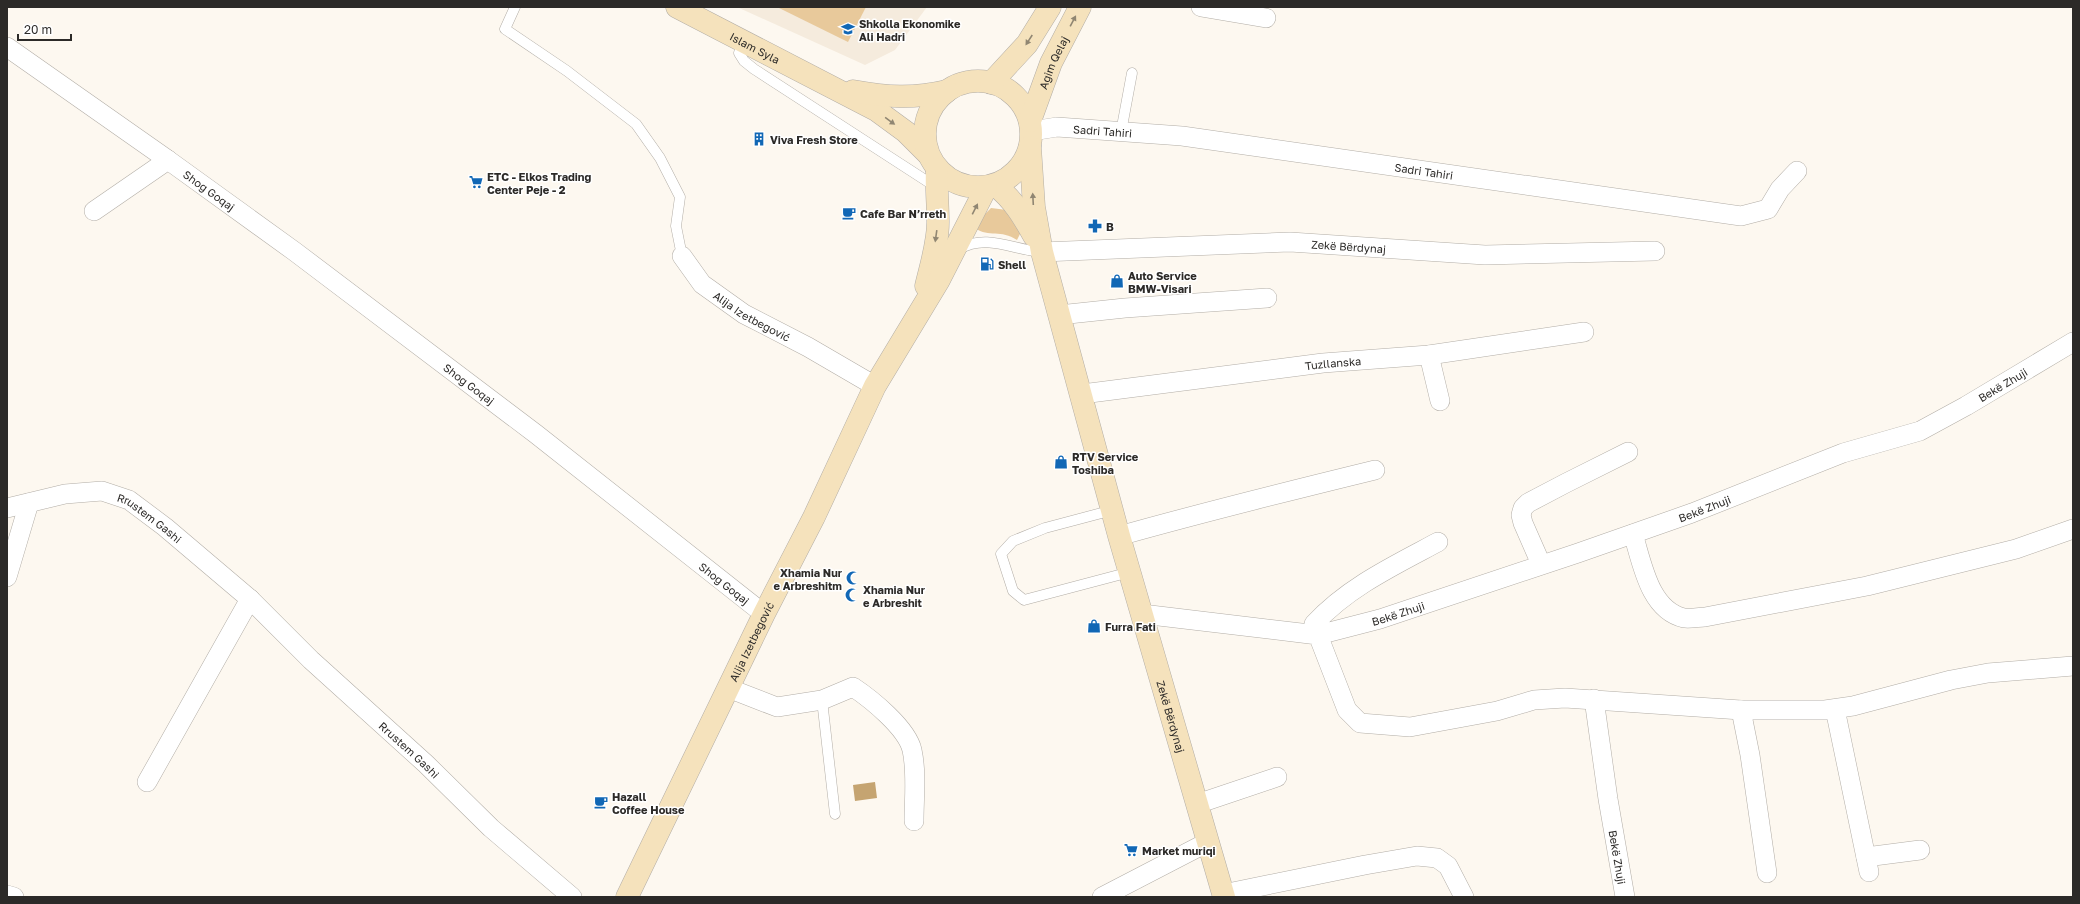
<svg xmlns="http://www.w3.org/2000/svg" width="2080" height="904" viewBox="0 0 2080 904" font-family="'Golos Text',sans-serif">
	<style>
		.built { fill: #f5ebdd }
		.green { fill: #e8c99b }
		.water { fill: #c5a471 }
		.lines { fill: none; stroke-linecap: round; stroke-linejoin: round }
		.lane-casing { stroke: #b2ada6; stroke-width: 11 }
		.street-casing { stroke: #b2ada6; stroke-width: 20 }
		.secondary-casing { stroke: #b2ada6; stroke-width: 23 }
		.lane { stroke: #fff; stroke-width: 10 }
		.street { stroke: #fff; stroke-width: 19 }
		.secondary { stroke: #f5e2bc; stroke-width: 22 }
		.oneway { fill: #908672 }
		.labels { text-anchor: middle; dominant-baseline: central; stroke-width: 3; stroke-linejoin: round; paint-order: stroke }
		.poi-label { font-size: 11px; font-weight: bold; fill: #2c2a28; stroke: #fff; text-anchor: start }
		.street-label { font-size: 11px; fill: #2c2a28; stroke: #fff }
	</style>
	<rect width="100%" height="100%" fill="#fdf8f0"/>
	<path class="built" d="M737 7H927L895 50 865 65Z"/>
	<g class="green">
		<path d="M777 7H866L848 42Z"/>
		<path d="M991 208 1007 210 1021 232 1017 240C1001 229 989 238 975 228L984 215Z"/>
	</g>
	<path class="water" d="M875 782 877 798 855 801 853 785Z"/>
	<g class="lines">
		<g class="lane-casing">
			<g id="lane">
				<path d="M515 7 505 29 567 71 636 124 660 158 680 197 676 226 682 256"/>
				<path d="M743 40 739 53 744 61 754 69 936 187"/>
				<path d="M1121 132 1132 73"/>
				<path d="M959 249C987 233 1013 250 1042 252"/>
				<path d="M1113 510 1045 528 1013 541 1001 554 1013 591 1024 600 1130 572"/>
				<path d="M822 700 835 814"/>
			</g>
		</g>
		<g class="street-casing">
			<g id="street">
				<path d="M1201 7 1266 18"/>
				<path d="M7 47 168 160"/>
				<path id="s1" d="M1032 131 1057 127 1182 136 1741 216 1768 209 1780 189 1797 171"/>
				<path id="s2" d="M94 211 168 160 294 251 536 434 764 614"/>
				<path id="s3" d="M1042 252 1290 242 1485 255 1655 251"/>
				<path id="s4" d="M682 256 702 284 744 314 808 347 875 386"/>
				<path d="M1059 315 1125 308 1267 298"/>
				<path d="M1429 355 1440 401"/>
				<path id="s5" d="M1082 394 1323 363 1429 355 1584 332"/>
				<path id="s6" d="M7 508 65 494 102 491 129 500 165 527 250 599 311 660 426 764 491 828 572 897"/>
				<path d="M1633 534C1642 562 1649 610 1684 618 1690 619 1699 617 1705 617L1867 586 2016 549 2073 529"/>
				<path d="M1119 536C1204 512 1289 491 1375 470"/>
				<path id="s7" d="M1438 542C1395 565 1348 587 1314 624L1318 635 1380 619 1578 553 1692 513 1843 453 1920 431 1966 406 2073 342"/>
				<path d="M1541 564 1523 523 1521 515 1523 508 1528 503 1566 483 1628 452"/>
				<path d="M7 577 29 503"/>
				<path d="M1142 614 1318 635 1347 710 1360 723 1410 727 1497 711 1534 700 1565 698 1741 710H1825L1853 706 1951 680 1988 673 2073 666"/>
				<path d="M728 688 777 707 822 700 853 687C871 699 907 728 912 750 917 773 914 798 914 821"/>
				<path id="s8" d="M1594 699 1608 799 1625 897"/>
				<path d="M1835 709 1869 872"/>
				<path d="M1741 710 1750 755 1767 873"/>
				<path d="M147 782 250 599"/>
				<path d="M1197 804 1277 777"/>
				<path d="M1866 857 1920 850"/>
				<path d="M1223 894 1365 865 1417 856 1437 858 1448 866 1464 897"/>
				<path d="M7 895 14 897"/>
				<path d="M1102 897 1208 842"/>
			</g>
		</g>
		<g class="secondary-casing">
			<g id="secondary">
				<path id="s9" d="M677 7 876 110 906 132 928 154"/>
				<circle cx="978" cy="134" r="53"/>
				<path d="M991 83 1027 44 1050 7"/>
				<path d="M853 91C887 97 912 99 947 91"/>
				<path id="s10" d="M1030 121 1051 63 1080 7"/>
				<path id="s11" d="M1030 147 1034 207 1042 252 1119 536 1224 897"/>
				<path d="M996 186C1013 199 1024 218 1034 236"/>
				<path d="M926 286C931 265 938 243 938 222 938 204 936 187 937 169"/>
				<path id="s12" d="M627 897 764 614 814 517 875 386 939 280 986 188"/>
			</g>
		</g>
		<use href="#lane" class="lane"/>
		<use href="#street" class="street"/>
		<use href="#secondary" class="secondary"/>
	</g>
	<defs><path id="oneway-solid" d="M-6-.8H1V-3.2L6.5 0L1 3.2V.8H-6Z"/></defs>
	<g class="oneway">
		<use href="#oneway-solid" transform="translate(1073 21) rotate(-62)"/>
		<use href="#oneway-solid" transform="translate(1029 40) rotate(123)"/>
		<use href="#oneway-solid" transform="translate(890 121) rotate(36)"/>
		<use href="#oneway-solid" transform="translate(1033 199) rotate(-93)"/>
		<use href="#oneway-solid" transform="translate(975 209) rotate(-63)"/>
		<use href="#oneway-solid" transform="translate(936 236) rotate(98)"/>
	</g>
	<defs>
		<g id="school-bare" transform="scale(1.08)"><path d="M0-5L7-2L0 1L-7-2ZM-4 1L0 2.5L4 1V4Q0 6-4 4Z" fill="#1167b5" stroke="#fff" stroke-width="2.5" paint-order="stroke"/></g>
		<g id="building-bare" transform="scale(1.08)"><path d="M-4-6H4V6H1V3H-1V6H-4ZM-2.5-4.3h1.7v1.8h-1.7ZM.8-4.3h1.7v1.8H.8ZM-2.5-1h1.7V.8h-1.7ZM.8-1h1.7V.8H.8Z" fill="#1167b5" stroke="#fff" stroke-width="2.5" paint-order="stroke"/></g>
		<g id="supermarket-bare" transform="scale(1.08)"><path d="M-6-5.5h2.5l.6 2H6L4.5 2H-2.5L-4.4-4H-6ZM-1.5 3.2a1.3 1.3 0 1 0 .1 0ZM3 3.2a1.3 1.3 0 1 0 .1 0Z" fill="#1167b5" stroke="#fff" stroke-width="2.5" paint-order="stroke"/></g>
		<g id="cafe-bare" transform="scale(1.08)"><path d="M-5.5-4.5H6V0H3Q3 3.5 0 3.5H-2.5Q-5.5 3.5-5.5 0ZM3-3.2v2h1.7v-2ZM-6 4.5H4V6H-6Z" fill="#1167b5" stroke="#fff" stroke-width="2.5" paint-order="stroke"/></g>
		<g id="pharmacy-bare" transform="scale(1.08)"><path d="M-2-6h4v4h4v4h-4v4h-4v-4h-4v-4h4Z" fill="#1167b5" stroke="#fff" stroke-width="2.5" paint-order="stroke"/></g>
		<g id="fuel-bare" transform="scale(1.08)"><path d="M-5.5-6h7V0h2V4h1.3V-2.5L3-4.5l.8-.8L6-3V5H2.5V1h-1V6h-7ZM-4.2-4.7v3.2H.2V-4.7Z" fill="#1167b5" stroke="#fff" stroke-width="2.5" paint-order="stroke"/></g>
		<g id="shop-bare" transform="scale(1.08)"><path d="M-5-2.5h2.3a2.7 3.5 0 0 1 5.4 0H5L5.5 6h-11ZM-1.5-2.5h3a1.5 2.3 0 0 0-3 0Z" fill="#1167b5" stroke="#fff" stroke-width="2.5" paint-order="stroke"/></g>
		<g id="mosque-bare" transform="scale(1.08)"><path d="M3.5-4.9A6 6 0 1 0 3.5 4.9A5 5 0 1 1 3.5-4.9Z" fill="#1167b5" stroke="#fff" stroke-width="2.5" paint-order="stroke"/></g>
	</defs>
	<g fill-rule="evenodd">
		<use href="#school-bare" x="848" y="29"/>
		<use href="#building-bare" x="759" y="139"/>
		<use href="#supermarket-bare" x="476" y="182"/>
		<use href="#cafe-bare" x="849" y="213"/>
		<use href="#pharmacy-bare" x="1095" y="226"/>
		<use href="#fuel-bare" x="987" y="264"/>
		<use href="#shop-bare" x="1117" y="281"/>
		<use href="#shop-bare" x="1061" y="462"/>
		<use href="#mosque-bare" x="853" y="578"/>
		<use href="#mosque-bare" x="852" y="595"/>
		<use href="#shop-bare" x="1094" y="626"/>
		<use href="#cafe-bare" x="601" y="802"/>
		<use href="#supermarket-bare" x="1131" y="850"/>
	</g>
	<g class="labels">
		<g class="poi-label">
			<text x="859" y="23">Shkolla Ekonomike<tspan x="859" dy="13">Ali Hadri</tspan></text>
			<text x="770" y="139">Viva Fresh Store</text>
			<text x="487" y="176">ETC - Elkos Trading<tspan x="487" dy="13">Center Peje - 2</tspan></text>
			<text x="860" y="213">Cafe Bar N’rreth</text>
			<text x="1106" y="226">B</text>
			<text x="998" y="264">Shell</text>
			<text x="1128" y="275">Auto Service<tspan x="1128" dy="13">BMW-Visari</tspan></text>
			<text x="1072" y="456">RTV Service<tspan x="1072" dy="13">Toshiba</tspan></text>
			<text x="842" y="572" text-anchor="end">Xhamia Nur<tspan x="842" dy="13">e Arbreshitm</tspan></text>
			<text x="863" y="589">Xhamia Nur<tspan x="863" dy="13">e Arbreshit</tspan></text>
			<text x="1105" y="626">Furra Fati</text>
			<text x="612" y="796">Hazall<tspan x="612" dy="13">Coffee House</tspan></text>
			<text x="1142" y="850">Market muriqi</text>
		</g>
		<g class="street-label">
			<text stroke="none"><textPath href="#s9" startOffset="88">Islam Syla</textPath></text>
			<text stroke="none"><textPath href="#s10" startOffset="63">Agim Qelaj</textPath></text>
			<text stroke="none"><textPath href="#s1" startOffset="71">Sadri Tahiri</textPath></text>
			<text stroke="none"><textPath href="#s1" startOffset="395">Sadri Tahiri</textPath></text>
			<text stroke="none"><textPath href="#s2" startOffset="141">Shog Goqaj</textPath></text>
			<text stroke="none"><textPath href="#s3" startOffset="307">Zekë Bërdynaj</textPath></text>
			<text stroke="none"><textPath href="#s4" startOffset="94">Alija Izetbegović</textPath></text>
			<text stroke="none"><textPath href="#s5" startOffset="253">Tuzllanska</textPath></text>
			<text stroke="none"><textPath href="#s2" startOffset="465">Shog Goqaj</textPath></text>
			<text stroke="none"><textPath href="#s7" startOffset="892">Bekë Zhuji</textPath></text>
			<text stroke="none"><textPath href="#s7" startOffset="568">Bekë Zhuji</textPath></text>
			<text stroke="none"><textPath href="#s6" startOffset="152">Rrustem Gashi</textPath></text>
			<text stroke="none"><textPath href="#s2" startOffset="789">Shog Goqaj</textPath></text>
			<text stroke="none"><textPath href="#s7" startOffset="244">Bekë Zhuji</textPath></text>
			<text stroke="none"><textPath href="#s12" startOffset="284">Alija Izetbegović</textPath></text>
			<text stroke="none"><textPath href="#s11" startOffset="588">Zekë Bërdynaj</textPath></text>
			<text stroke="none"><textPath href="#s6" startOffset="501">Rrustem Gashi</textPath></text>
			<text stroke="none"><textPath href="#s8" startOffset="160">Bekë Zhuji</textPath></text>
		</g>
	</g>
	<rect width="2080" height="904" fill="none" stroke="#2c2a28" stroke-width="16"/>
	<path d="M18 34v6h53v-6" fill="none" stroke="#2c2a28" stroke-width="2"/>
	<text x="24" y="34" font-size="12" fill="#2c2a28" stroke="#ffffff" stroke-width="3" paint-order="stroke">20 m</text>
</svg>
